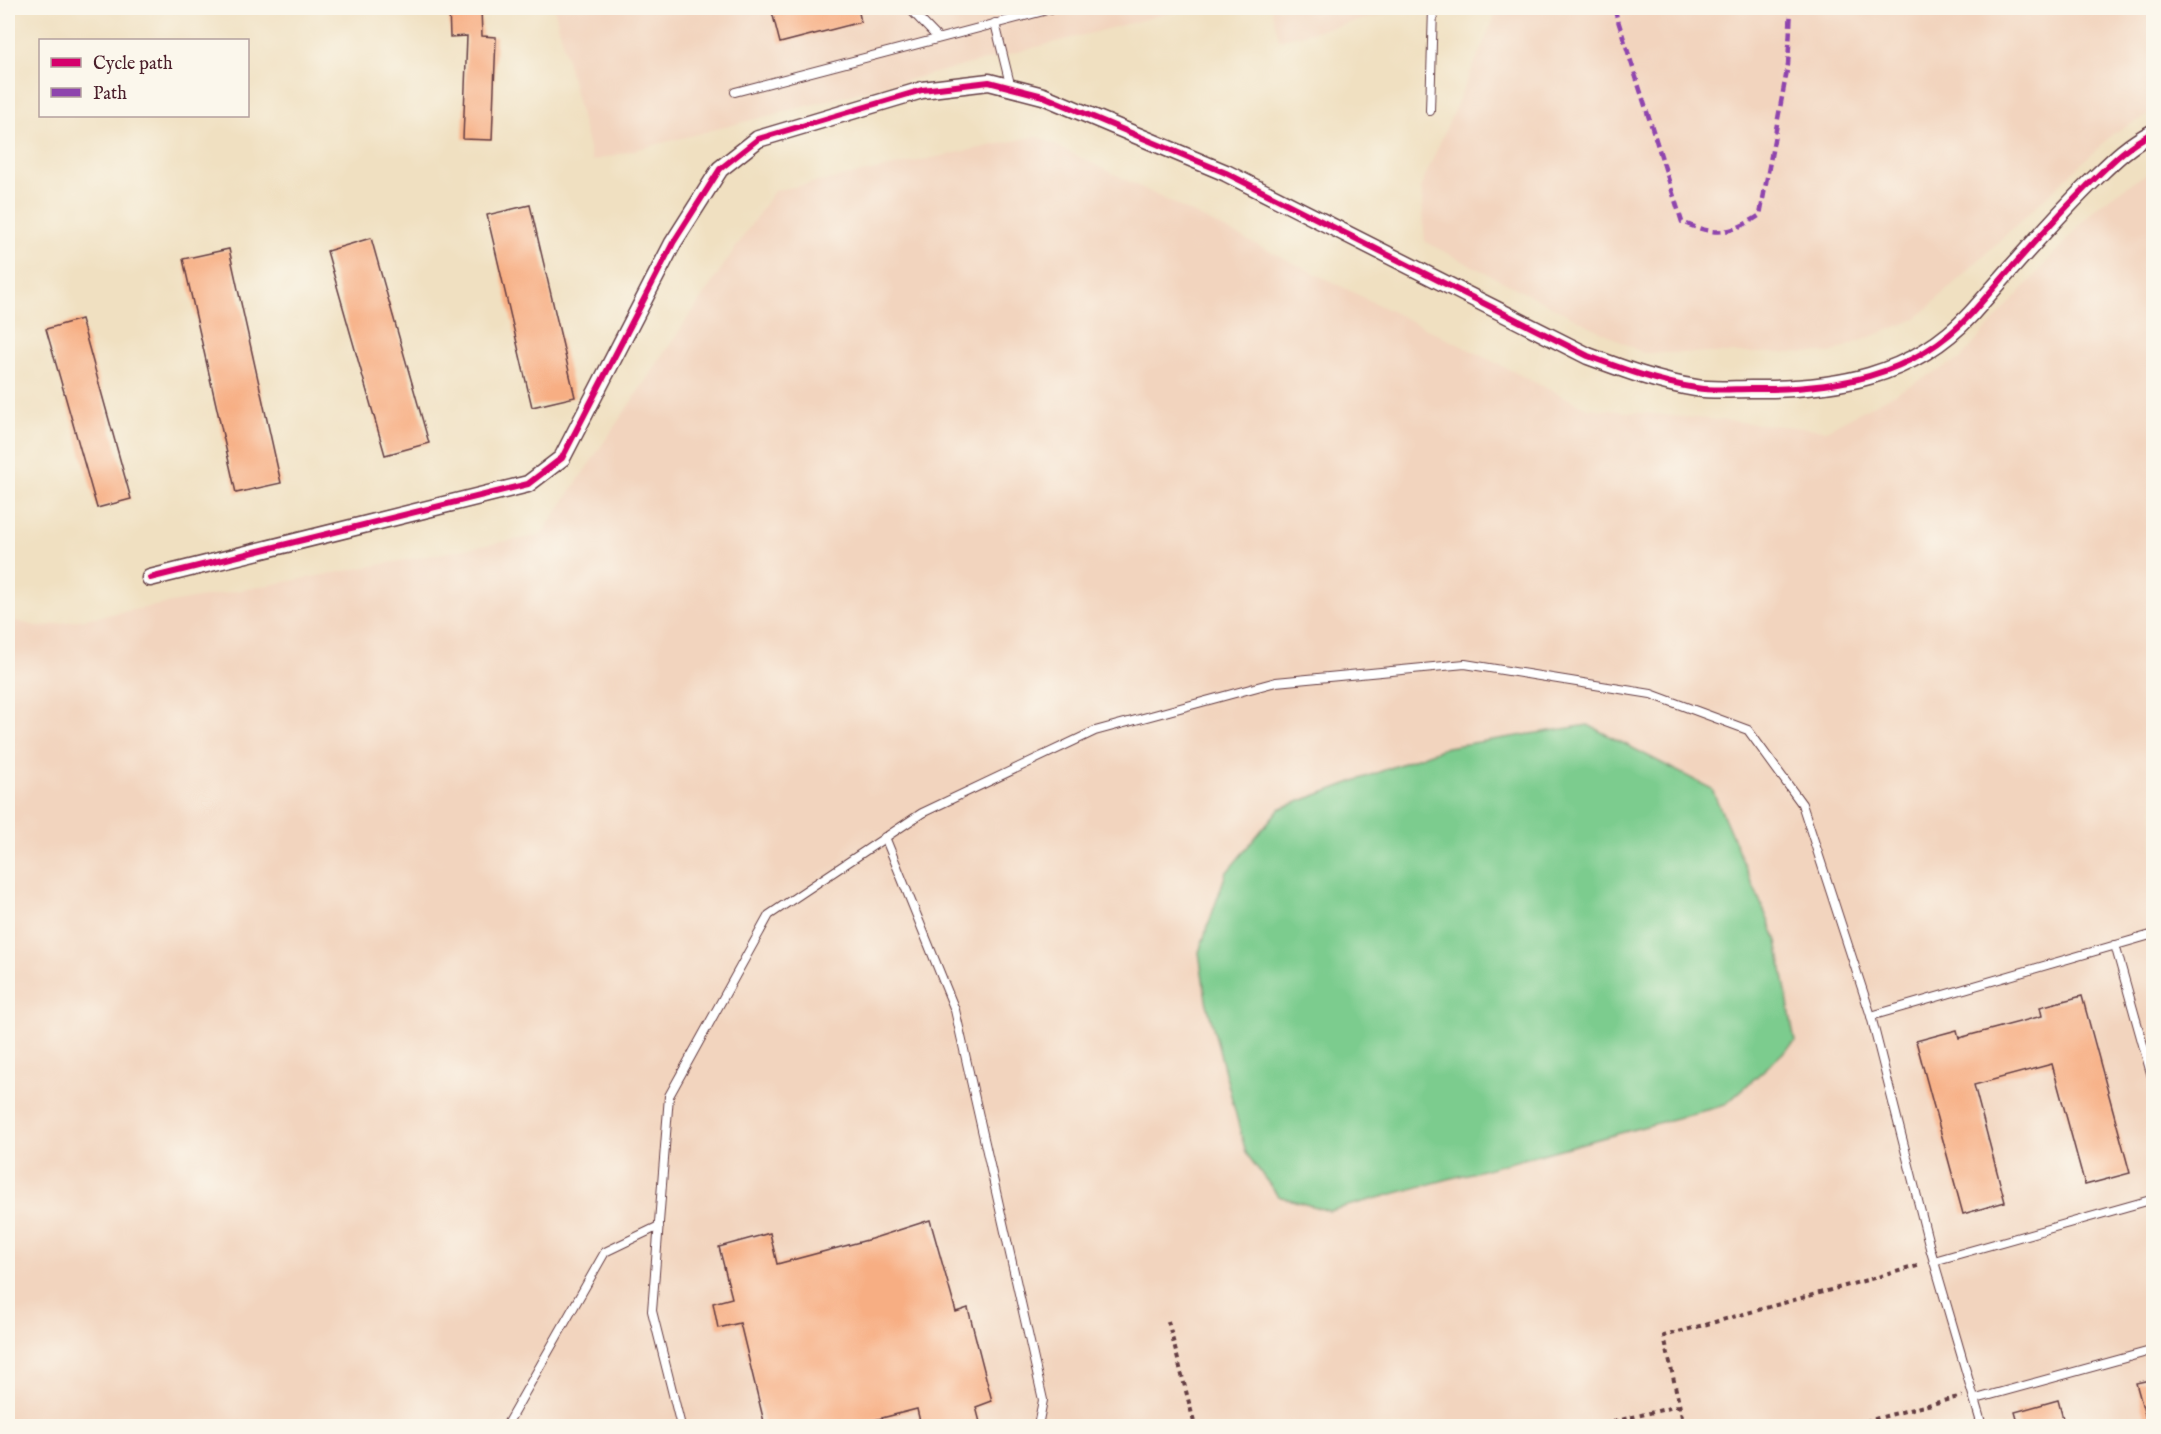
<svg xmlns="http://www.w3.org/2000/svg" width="2161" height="1434" viewBox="0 0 2161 1434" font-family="'IM FELL English',serif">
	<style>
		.built { fill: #f2d4be }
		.green { fill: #7bcc8e; stroke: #62765c; stroke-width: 1.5 }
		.building { fill: #f7ae83 }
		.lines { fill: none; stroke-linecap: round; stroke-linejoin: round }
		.lane-casing { stroke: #633c42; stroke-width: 10 }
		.street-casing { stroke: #633c42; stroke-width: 19 }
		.path { stroke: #633c42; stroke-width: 4; stroke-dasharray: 4.5 4.5; stroke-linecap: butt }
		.lane { stroke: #fff; stroke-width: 8 }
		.street { stroke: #fff; stroke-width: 16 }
		.quiet { stroke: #8e44ad; stroke-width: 4.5; stroke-dasharray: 9 4.5; stroke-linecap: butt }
		.cycleway-casing { stroke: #fbf7ec; stroke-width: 10 }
		.cycleway { stroke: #d6006c; stroke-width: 6 }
	</style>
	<rect width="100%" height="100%" fill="#fbf7ec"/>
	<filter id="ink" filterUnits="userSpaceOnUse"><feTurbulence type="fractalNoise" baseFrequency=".0167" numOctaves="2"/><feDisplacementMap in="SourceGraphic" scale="12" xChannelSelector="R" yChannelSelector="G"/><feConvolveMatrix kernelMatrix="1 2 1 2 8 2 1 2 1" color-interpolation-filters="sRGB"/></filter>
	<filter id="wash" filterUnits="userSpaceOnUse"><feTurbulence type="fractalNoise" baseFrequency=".008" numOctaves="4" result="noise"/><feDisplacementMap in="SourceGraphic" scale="24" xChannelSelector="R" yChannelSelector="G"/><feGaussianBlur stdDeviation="1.35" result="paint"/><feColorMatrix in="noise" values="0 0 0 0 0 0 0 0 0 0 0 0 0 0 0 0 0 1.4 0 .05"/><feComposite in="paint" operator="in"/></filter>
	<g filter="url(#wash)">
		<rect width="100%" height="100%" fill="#f0e0c1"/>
		<g class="built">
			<path d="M554 8H1189L592 161Z"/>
			<path d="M1271 8H1411L1279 40Z"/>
			<path d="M1495 8H2153V113L2114 133 1916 319 1830 353H1643L1425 242 1421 186 1493 21Z"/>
			<path d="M1037 136 1587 408 1826 430 1960 359 2095 208 2153 169V1426H8V619L40 627 541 535 774 191Z"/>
		</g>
		<path class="green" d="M1588 725 1712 789 1777 941 1795 1042 1725 1105 1329 1211 1278 1196 1246 1153 1206 1000 1199 952 1226 873 1279 809 1447 747Z"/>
		<g id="blocks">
			<g class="building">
				<path d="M449 8H481L482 36 496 37 492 140 463 139 467 36 450 37Z"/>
				<path d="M771 8H858L861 22 780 43Z"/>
				<path d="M530 205 575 397 532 407 487 215Z"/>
				<path d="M371 238 429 443 385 455 327 251Z"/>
				<path d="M229 249 281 483 236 493 183 259Z"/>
				<path d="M81 319 131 499 97 508 46 329Z"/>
				<path d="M2082 996 2130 1173 2085 1185 2052 1064 1974 1085 2005 1202 1963 1214 1916 1041 1957 1030 1959 1038 2042 1016 2040 1007Z"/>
				<path d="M930 1220 956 1312 968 1308 992 1401 976 1407 981 1426H921L917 1409 851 1426H765L740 1323 718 1328 713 1303 732 1298 719 1247 770 1233 777 1264 871 1239Z"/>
				<path d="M2154 1379V1426H2148L2136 1383Z"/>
				<path d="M2058 1400 2065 1426H2019L2015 1412Z"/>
			</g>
		</g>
	</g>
	<g filter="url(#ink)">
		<use href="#blocks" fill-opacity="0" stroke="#633c42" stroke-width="1.5"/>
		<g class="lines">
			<g class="lane-casing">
				<g id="lane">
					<path d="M909 8 938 38"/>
					<path d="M995 23 1011 88"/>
					<path d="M735 92 1055 8"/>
					<path d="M1430 111 1433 8"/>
					<path d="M885 837 955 1010 1043 1400 1038 1426"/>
					<path d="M2115 945 2154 1084"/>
					<path d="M1871 1016 2154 934"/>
					<path d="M1934 1261 2154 1199"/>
					<path d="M1976 1399 2154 1350"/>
					<path d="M506 1426 605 1252 659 1226"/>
					<path d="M681 1426 652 1311 669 1096 769 915 922 813 1095 731 1276 682 1465 664 1651 694 1748 730 1802 804 1871 1016 1930 1248 1982 1426"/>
				</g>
			</g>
			<g class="street-casing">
				<path id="street" d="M150 578 528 484 562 458 673 243 720 169 758 139 922 90 989 82 1043 96 1226 173 1588 356C1623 369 1658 382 1696 388 1714 391 1733 389 1751 389 1833 390 1912 378 1971 314 2009 271 2046 227 2087 186 2110 164 2125 147 2154 132"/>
			</g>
			<g class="path">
				<path d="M1168 1321 1195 1426"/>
				<path d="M1596 1426 1678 1406"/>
				<path d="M1684 1426 1664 1336 1921 1265"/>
				<path d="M1848 1426 1962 1396"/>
			</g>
			<use href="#lane" class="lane"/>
			<use href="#street" class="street"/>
			<path class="quiet" d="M1614 8 1682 222C1715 236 1730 235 1760 215L1788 65 1791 8"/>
			<g class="cycleway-casing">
				<path id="cycleway" d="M150 578 528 484 562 458 673 243 720 169 758 139 922 90 989 82 1043 96 1226 173 1588 356C1623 369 1658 382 1696 388 1714 391 1733 389 1751 389 1833 390 1912 378 1971 314 2009 271 2046 227 2087 186 2110 164 2125 147 2154 132"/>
			</g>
			<use href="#cycleway" class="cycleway"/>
		</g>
	</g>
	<rect width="2161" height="1434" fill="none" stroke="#fbf7ec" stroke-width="30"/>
	<rect x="39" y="39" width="210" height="78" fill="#fbf7ec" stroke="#b4a19f" stroke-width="1.5"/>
	<rect x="51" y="58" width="30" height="9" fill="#d6006c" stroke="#b4a19f" stroke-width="1.5"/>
	<text x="93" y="69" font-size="18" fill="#4a1f2b">Cycle path</text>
	<rect x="51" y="88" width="30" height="9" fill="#8e44ad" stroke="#b4a19f" stroke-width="1.5"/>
	<text x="93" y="99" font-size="18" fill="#4a1f2b">Path</text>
</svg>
